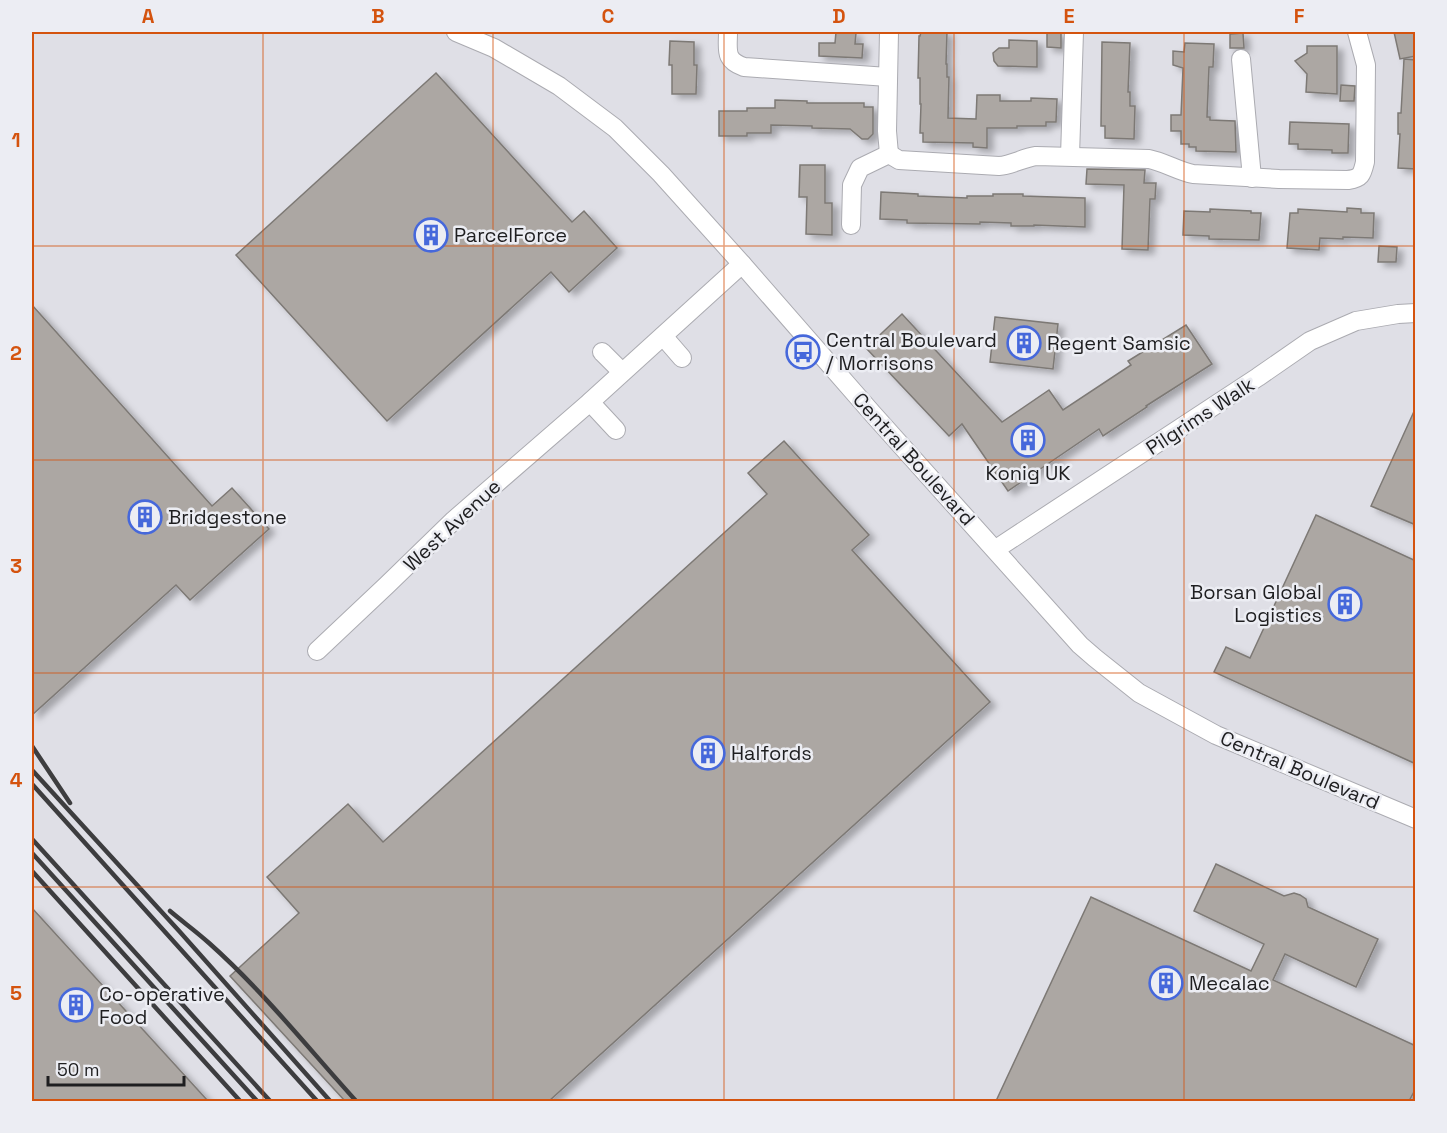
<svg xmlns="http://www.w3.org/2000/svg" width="1447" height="1133" viewBox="0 0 1447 1133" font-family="'Space Grotesk',sans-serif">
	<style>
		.building { fill: #aca7a3; stroke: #7d7975; stroke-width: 1.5; filter: url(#shadow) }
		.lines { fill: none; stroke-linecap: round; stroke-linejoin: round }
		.street-casing { stroke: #ababb1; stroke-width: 20 }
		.street { stroke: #fff; stroke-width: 18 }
		.rail { stroke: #3d3d3f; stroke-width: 4.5 }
		.grid { fill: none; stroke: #d4530e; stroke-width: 1.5; stroke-opacity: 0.55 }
		.labels { text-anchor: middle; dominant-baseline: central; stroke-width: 5; stroke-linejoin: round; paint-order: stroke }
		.poi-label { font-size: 20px; fill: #1e1e20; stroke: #ecedf3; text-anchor: start }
		.street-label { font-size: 20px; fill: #1e1e20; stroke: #ecedf3 }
		.neatline { fill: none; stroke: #d4530e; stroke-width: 2 }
		.grid-label { font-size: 20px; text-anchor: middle; font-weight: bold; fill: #d4530e }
	</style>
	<defs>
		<filter id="shadow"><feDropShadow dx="6" dy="4" stdDeviation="3" flood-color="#0004"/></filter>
	</defs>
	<rect width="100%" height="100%" fill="#dfdfe6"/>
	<g class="building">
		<path d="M836 32 856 33 855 44H863L862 58 819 56V43H835Z"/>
		<path d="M921 32H947L946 64H947V77H949L948 118 976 119 977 95H1000V101H1031V98L1057 99 1056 122H1046V126H1017V128H987V148L973 147V143L923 142V133H920L921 104H920V78H918L919 36H920Z"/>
		<path d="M1394 32H1416V56L1400 59Z"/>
		<path d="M1047 33H1061V48L1047 47Z"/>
		<path d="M1243 33 1244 48H1230V34Z"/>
		<path d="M1009 40 1037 41V67L998 66 994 61 993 53 999 48H1009Z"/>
		<path d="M670 41 694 42V65H697L696 94H672V65H669Z"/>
		<path d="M1102 42 1130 43 1128 92H1130V106H1135L1134 139 1105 138V126H1101Z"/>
		<path d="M1185 43 1214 44 1213 67H1209L1207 117H1210V120L1235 121 1236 152 1196 151V147H1189V144H1181V131H1171V115H1181L1183 68 1173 65V51L1184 52Z"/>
		<path d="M1307 46H1337V94L1306 92 1307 74 1295 61 1307 53Z"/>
		<path d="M1404 59 1416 60V169L1398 168 1400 134H1398V113H1401Z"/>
		<path d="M436 73 572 222 584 211 617 248 569 292 551 272 387 421 236 255Z"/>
		<path d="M1341 85 1355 86 1354 101H1340Z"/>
		<path d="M775 100 807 101V103H864V107H873V134L868 139H862L850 129 812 128V126L771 125V133H747V136H719V111H747V108H775Z"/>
		<path d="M1290 122 1349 124 1348 153H1332V150L1298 149V144H1289Z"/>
		<path d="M800 165H825V203H832V235L806 234 807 197H799Z"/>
		<path d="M1087 169 1145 170 1144 183H1156L1155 199H1150L1148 250 1122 249 1124 185 1086 184Z"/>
		<path d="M881 192 918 194V196L967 198V196H993V194H1023V196L1085 198V227L1034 225V226H1011V223L980 222V224L907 223V220L880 219Z"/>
		<path d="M1347 208 1361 209V213H1374L1373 238 1343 237V239L1320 238 1319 250 1287 248 1290 213H1298V209L1347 212Z"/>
		<path d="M1210 209 1251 211V213H1261L1259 240 1209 239V236L1183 235 1184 211 1210 212Z"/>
		<path d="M1379 246 1397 247 1396 262H1378Z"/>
		<path d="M32 305 212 506 232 488 269 529 190 600 176 585 32 715Z"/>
		<path d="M902 314 1002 422 1049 390 1063 410 1131 365 1128 361 1186 325 1212 364 1146 406 1147 407 1103 436 1099 429 1008 491 962 424 949 436 866 348Z"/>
		<path d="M995 317 1058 324 1053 369 990 362Z"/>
		<path d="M1416 407V525L1371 506Z"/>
		<path d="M784 441 869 535 852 550 990 702 549 1101H345L230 976 299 913 267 877 348 804 383 842 767 494 748 473Z"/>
		<path d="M1316 515 1416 561V764L1214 672 1226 647 1250 658Z"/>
		<path d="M1216 864 1284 896 1294 893 1300 895 1306 899 1308 907 1378 939 1356 987 1285 954 1273 980 1416 1046V1088L1409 1101H996L1091 897 1251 971 1264 944 1194 911Z"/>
		<path d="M32 908 208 1101H32Z"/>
	</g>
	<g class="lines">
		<g class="street-casing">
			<g id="street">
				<path d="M456 32 494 48 559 86 615 128 661 174 742 264 872 413 1080 645 1095 658 1139 693 1216 735 1416 819"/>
				<path d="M728 32C728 50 724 60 744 67L888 77"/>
				<path d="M1241 59 1252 178"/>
				<path d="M889 154 899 160 999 166C1012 165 1023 158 1036 156L1149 159C1164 162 1178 171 1193 174L1279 179 1348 180C1361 178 1362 175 1365 162L1366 65 1357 32"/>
				<path d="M889 154 887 131 889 32"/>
				<path d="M1070 156 1074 32"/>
				<path d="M851 225 852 185 860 168 889 154"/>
				<path d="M663 336 682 358"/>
				<path d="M602 352 622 372"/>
				<path d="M590 402 616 430"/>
				<path d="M996 549 1258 377 1310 341 1356 321 1398 314 1416 313"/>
				<path d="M317 651 387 585 454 520 590 402 742 264"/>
			</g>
		</g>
		<use href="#street" class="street"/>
		<g class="rail">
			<path d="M32 746 70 803"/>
			<path d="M32 770 180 932 331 1102"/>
			<path d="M32 784 318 1102"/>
			<path d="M32 839 271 1102"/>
			<path d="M32 853 258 1102"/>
			<path d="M32 871 241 1102"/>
			<path d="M170 911C183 922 197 932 209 943 263 991 308 1048 357 1102"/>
		</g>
	</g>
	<path class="grid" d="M263 32V1102M493 32V1102M724 32V1102M954 32V1102M1184 32V1102M32 246H1416M32 460H1416M32 673H1416M32 887H1416"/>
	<defs>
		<g id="building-ring" transform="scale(1.725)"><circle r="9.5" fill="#ecedf3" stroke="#4668db" stroke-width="1.5"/><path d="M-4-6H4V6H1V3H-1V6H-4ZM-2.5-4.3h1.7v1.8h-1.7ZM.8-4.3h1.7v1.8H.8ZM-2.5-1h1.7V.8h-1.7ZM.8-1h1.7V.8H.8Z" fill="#4668db"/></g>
		<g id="bus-ring" transform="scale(1.725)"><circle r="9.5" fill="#ecedf3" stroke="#4668db" stroke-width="1.5"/><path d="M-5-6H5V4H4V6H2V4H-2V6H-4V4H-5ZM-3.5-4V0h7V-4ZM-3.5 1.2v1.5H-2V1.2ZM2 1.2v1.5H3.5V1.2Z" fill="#4668db"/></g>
	</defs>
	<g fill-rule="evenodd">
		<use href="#building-ring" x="431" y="235"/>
		<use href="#building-ring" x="1024" y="343"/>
		<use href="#bus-ring" x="803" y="352"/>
		<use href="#building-ring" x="1028" y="440"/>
		<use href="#building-ring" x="145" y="517"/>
		<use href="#building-ring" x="1345" y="604"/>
		<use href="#building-ring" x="708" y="753"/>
		<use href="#building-ring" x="1166" y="983"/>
		<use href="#building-ring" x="76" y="1005"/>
	</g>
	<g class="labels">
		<g class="poi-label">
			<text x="454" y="235">ParcelForce</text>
			<text x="826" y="340">Central Boulevard<tspan x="826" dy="23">/ Morrisons</tspan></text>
			<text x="1047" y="343">Regent Samsic</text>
			<text x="1028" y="473" text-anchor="middle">Konig UK</text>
			<text x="168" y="517">Bridgestone</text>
			<text x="1322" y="592" text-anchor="end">Borsan Global<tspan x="1322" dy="23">Logistics</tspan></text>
			<text x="731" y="753">Halfords</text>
			<text x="1189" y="983">Mecalac</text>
			<text x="99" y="994">Co-operative<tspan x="99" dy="23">Food</tspan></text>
		</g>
		<g class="street-label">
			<text transform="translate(1200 416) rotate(-33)">Pilgrims Walk</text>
			<text transform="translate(914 459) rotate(48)">Central Boulevard</text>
			<text transform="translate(452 525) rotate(-43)">West Avenue</text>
			<text transform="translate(1300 770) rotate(23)">Central Boulevard</text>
		</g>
	</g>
	<rect width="1447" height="1133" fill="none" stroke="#ecedf3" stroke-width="66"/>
	<path d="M48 1076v9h136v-9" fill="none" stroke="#1e1e20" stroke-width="3"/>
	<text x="57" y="1076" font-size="18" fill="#1e1e20" stroke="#ecedf3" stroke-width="4.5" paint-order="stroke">50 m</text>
	<rect x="33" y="33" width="1381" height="1067" class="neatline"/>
	<g class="grid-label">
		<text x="148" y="23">A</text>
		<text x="378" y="23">B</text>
		<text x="608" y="23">C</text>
		<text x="839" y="23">D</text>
		<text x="1069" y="23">E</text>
		<text x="1299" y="23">F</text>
		<text x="16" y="147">1</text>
		<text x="16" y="360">2</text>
		<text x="16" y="573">3</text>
		<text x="16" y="787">4</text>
		<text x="16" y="1000">5</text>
	</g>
</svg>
